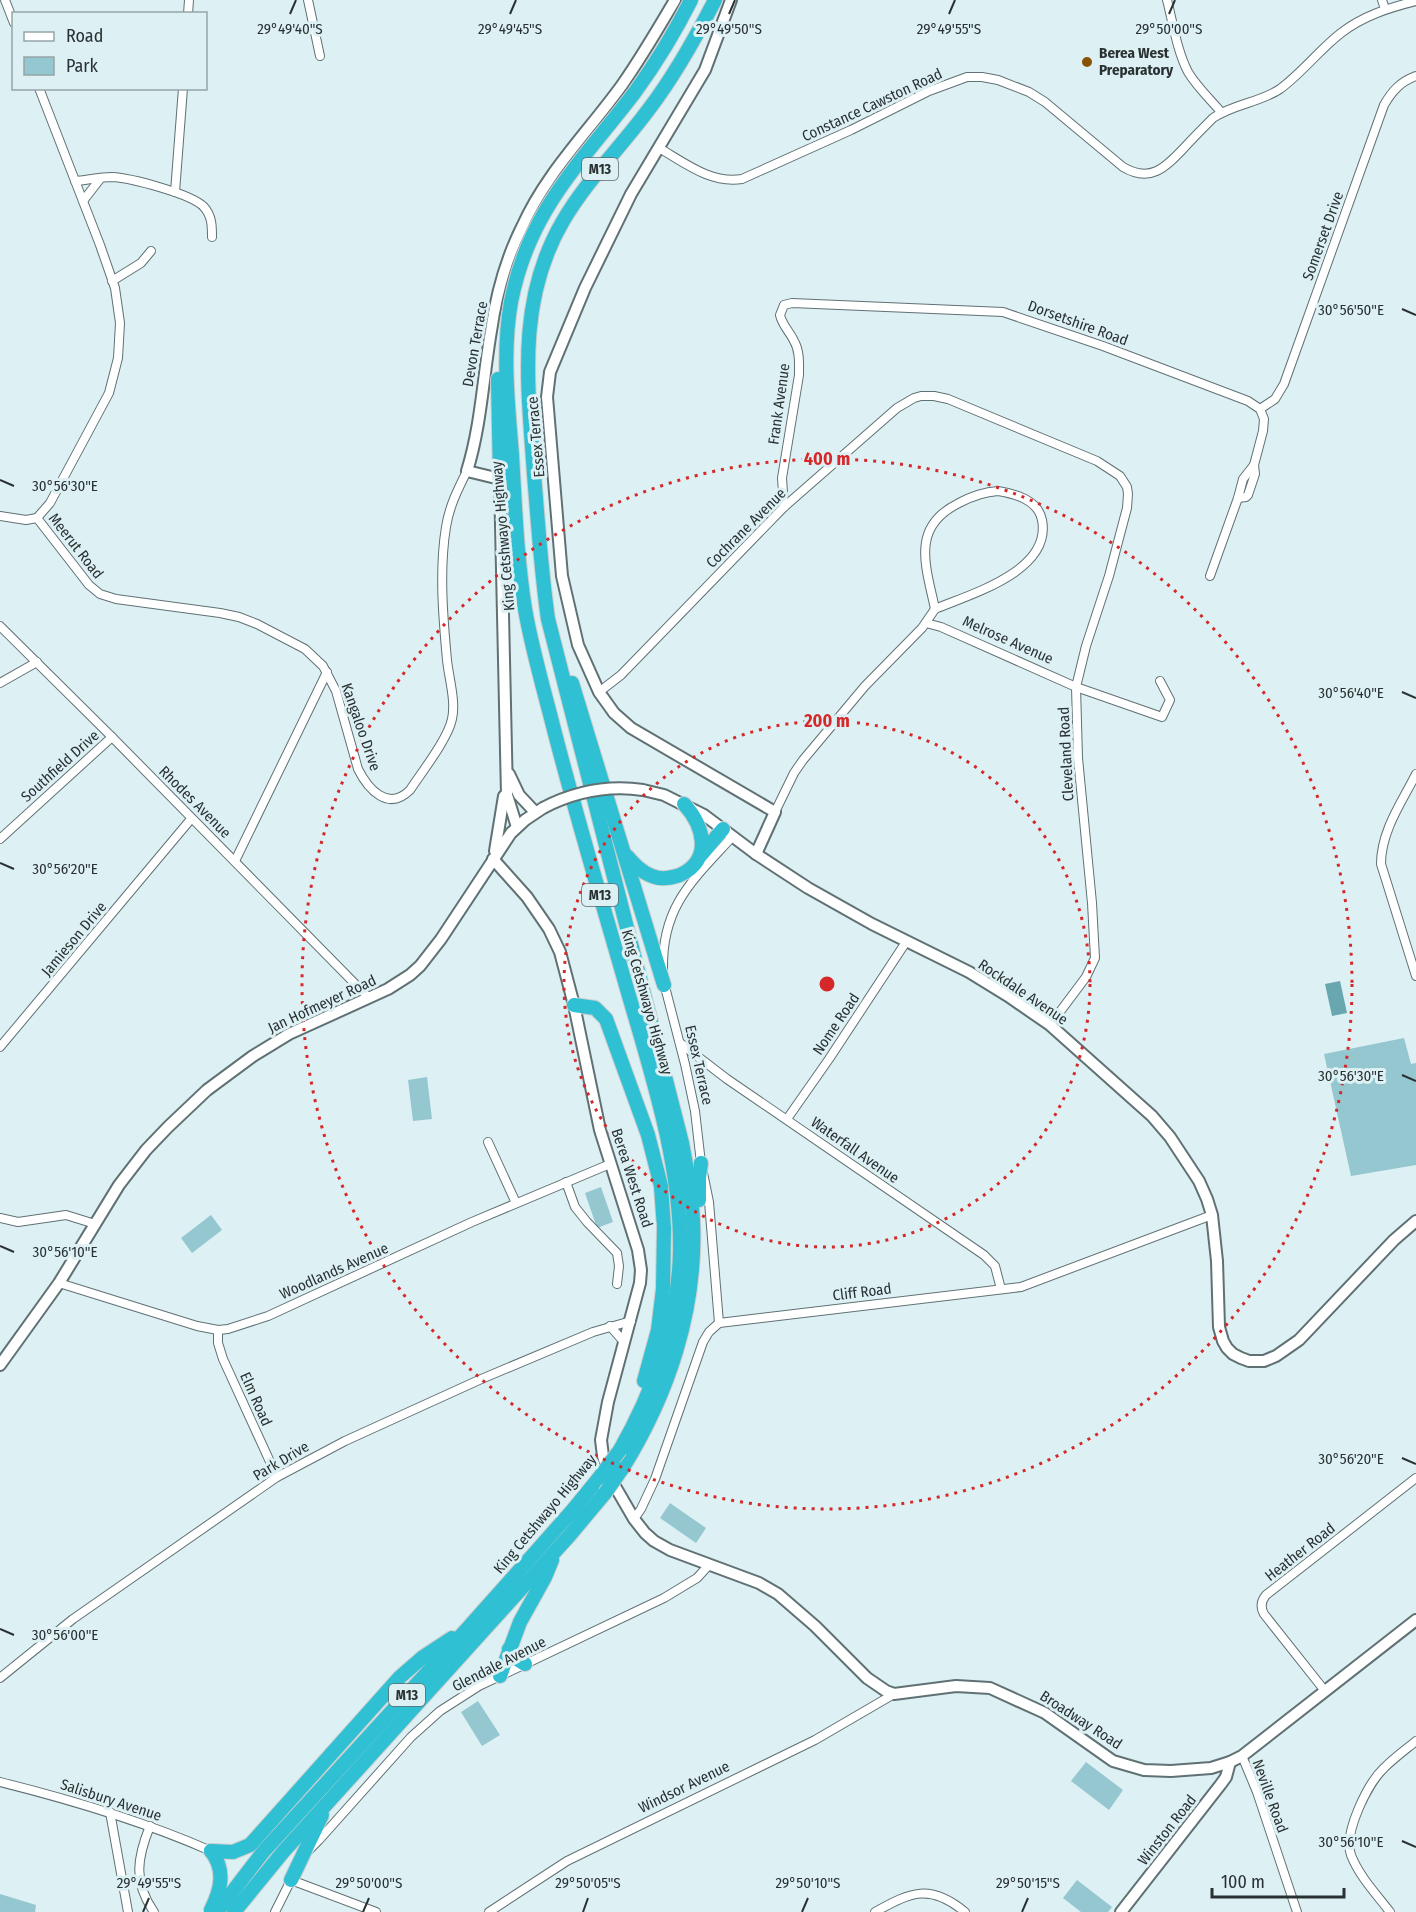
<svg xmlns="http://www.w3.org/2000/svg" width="1416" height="1912" viewBox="0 0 1416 1912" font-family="'Fira Sans Condensed',sans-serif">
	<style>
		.green { fill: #94c7cf }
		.water { fill: #68a6b0 }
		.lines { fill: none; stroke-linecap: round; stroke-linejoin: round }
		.street-casing { stroke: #607174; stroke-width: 10 }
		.secondary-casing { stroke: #607174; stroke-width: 14 }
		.highway-casing { stroke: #cccece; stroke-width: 16 }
		.street { stroke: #fff; stroke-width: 8 }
		.secondary { stroke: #fff; stroke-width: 10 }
		.highway { stroke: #2fc0d3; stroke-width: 14 }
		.secondary-bridge-casing { stroke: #607174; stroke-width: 14; stroke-linecap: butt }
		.highway-bridge-casing { stroke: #cccece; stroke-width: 16; stroke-linecap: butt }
		.secondary-bridge { stroke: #fff; stroke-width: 10 }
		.highway-bridge { stroke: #2fc0d3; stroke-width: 14 }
		.ticks { fill: none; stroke: #293132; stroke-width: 2 }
		.ring { fill: none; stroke: #d62828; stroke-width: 3; stroke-dasharray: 3 6 }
		.poi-dot { fill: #895203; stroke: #ddf0f4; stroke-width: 2 }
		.labels { text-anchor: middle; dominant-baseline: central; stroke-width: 6; stroke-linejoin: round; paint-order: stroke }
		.shield { fill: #ddf0f4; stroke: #5f6a6c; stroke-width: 1.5 }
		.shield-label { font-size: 14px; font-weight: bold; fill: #293132 }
		.poi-label { font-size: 15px; font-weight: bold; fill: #293132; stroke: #ddf0f4; text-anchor: start }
		.street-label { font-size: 15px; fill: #293132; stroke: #ddf0f4 }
		.ticks-label { font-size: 15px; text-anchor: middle; fill: #293132; stroke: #ddf0f4; stroke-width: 6; stroke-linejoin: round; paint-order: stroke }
		.centre { fill: #d62828; stroke: #ddf0f4; stroke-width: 3 }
		.ring-label { font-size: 18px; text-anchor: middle; font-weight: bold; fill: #d62828; stroke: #ddf0f4; stroke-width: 6; stroke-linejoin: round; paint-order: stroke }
	</style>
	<rect width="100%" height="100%" fill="#ddf0f4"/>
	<g class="green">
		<path d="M1404 1038 1411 1064 1416 1063V1165L1351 1176 1324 1054Z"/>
		<path d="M427 1077 432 1119 413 1121 408 1080Z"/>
		<path d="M601 1187 613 1222 597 1228 585 1193Z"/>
		<path d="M211 1215 222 1230 192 1253 181 1238Z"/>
		<path d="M670 1503 706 1528 696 1543 660 1518Z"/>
		<path d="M478 1701 500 1735 482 1746 461 1712Z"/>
		<path d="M1086 1762 1123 1790 1109 1810 1071 1781Z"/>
		<path d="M1077 1880 1112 1907 1108 1912H1081L1063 1898Z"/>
		<path d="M0 1894 36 1905 35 1912H0Z"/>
	</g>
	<path class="water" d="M1340 981 1347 1013 1332 1016 1325 984Z"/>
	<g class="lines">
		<g class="street-casing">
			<g id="street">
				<path d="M5 0 14 23"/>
				<path d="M308 0 320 56"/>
				<path d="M1167 0C1173 23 1177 51 1188 72 1197 87 1210 99 1221 112"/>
				<path d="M1382 0 1385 9"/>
				<path d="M188 14 189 0"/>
				<path d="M659 148C685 163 711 184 742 179L851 130 929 91 967 77H982L998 80 1029 92 1045 102 1123 167C1150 183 1165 168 1183 149 1193 138 1203 128 1213 118 1233 104 1259 103 1280 89 1302 73 1319 50 1341 33 1363 16 1388 8 1416 1"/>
				<path d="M75 181C87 180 100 177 112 177 131 178 192 194 204 207 212 216 212 226 212 237"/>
				<path d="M175 192 183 88"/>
				<path d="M83 201 100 179"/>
				<path d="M112 281 141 263 151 251"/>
				<path d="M1260 409 1275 399 1284 384 1384 105C1392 91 1400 82 1416 76"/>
				<path d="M998 491C1016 494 1038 500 1042 520 1052 571 971 594 935 609 926 566 910 527 959 503 972 496 983 492 998 491Z"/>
				<path d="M784 507 782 478 799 375C799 364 800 351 794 341 790 332 782 325 780 315L784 305 792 303 1003 312 1103 346 1248 401 1260 409 1264 419 1263 431 1254 465 1255 474 1248 495 1246 497 1238 498"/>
				<path d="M0 516 26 520 37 518"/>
				<path d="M37 518 89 585 100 594 116 599 220 613 239 617 257 624 305 649 323 666 336 691 358 769C368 789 388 812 410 790 421 773 448 739 452 719 456 701 449 679 447 660 443 617 439 570 446 527 449 507 458 489 467 471"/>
				<path d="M37 518 50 503 109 393 118 358 120 323 115 288 100 245 39 88"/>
				<path d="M1210 576 1238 498 1243 479 1254 465"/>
				<path d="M926 623 941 627 1076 687 1162 717 1170 700 1160 681"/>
				<path d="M0 626 112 737 369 998"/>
				<path d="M0 683 37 662"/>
				<path d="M599 692 621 675 784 507 897 408 914 398 921 396H934L948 399 1097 461 1120 476 1127 487 1128 494 1127 508 1109 576 1086 646 1076 687 1078 758 1092 903 1095 958 1086 977 1050 1025"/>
				<path d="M1416 774C1402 802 1381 831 1381 864L1416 976"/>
				<path d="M775 812 794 773 803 760 865 686 922 628 935 609"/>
				<path d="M0 839 112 737"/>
				<path d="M235 861 327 672"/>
				<path d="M663 968C662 905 694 879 733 836"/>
				<path d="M664 983 685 1064 695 1111 701 1163 709 1202 719 1323"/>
				<path d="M680 1043 727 1079 984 1255 995 1266 1001 1289"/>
				<path d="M0 1047 191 819"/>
				<path d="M787 1119 829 1059 906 942"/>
				<path d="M488 1142 516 1203"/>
				<path d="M566 1182 575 1207 587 1222 617 1253 619 1266 617 1284"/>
				<path d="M0 1218 18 1222 66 1215 95 1224"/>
				<path d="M59 1283 197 1326 218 1330 228 1329 268 1316 472 1222 610 1164"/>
				<path d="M610 1326 624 1342"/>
				<path d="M218 1330V1343L223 1359 277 1477"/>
				<path d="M634 1519 641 1509 655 1479 703 1342 709 1332 719 1323 1021 1287 1212 1215"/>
				<path d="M0 1678 73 1619 277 1477 345 1441 479 1380 593 1332 631 1321"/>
				<path d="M1325 1691 1264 1614C1260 1607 1261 1601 1266 1595L1416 1478"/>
				<path d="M1242 1756 1257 1792 1297 1912"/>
				<path d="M0 1782C72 1800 143 1821 211 1851"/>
				<path d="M110 1812 128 1912"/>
				<path d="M150 1826C137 1858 133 1882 154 1912"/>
				<path d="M309 1850 319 1840 411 1737 440 1711 479 1686 664 1598 697 1578 709 1565"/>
				<path d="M275 1912 291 1880 376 1912"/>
				<path d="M489 1912 567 1861 815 1740 894 1694"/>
				<path d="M875 1912C911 1892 930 1883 965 1912"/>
				<path d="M1390 1912C1377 1895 1359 1876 1351 1855 1343 1833 1368 1783 1384 1768 1394 1758 1405 1750 1416 1741"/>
			</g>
		</g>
		<g class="secondary-casing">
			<g id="secondary">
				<path d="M731 0 705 70 631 194 585 288 550 372 547 397 562 576 578 645 599 692 614 713 631 728 775 812 756 854"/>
				<path d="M509 774 519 795 535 812"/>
				<path d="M643 790 664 795 704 815 756 854 808 888 872 924 969 972 1008 996 1050 1025 1152 1116 1170 1137 1199 1181 1207 1199 1212 1215 1217 1261 1219 1327 1223 1341 1227 1348 1233 1354 1241 1358 1249 1361H1264L1276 1356 1299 1340 1394 1240 1416 1221"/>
				<path d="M517 827 507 795 500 479 467 471C481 426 483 378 491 331 496 296 506 259 522 227 546 173 588 132 622 85 641 58 658 29 675 0"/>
				<path d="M495 851 504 796"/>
				<path d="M493 859 527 897 549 929 560 952 574 1005 600 1130 638 1250 641 1270 640 1283 608 1402 601 1440 603 1456 609 1476 634 1519 645 1533 654 1541 670 1550 759 1583 778 1594 815 1626 867 1678 886 1691 894 1694 956 1686 990 1688 1045 1713 1113 1761 1144 1770 1171 1771 1211 1768 1230 1762 1242 1756 1416 1620"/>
				<path d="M0 1365 59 1283 119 1185 146 1150 168 1127 207 1090 253 1056 289 1034 388 989 410 975 420 966 441 939 511 833 525 820 543 808"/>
				<path d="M1121 1912 1221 1784 1226 1777 1230 1762"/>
			</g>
		</g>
		<g class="highway-casing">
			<g id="highway">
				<path d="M498 379 500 479"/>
				<path d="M572 683 664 985"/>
				<path d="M701 855 723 829"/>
				<path d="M627 856C634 864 641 872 652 876 661 880 671 878 680 875 713 860 704 826 684 804"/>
				<path d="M574 1005 595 1008 606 1019 648 1135 661 1186 664 1228 663 1289 658 1330 644 1381"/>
				<path d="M699 1200V1178L701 1163"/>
				<path d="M620 1450C654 1390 678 1323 680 1253 682 1166 651 1072 627 989 601 898 573 806 550 714 541 680 531 644 525 609 517 559 515 506 512 455 508 405 502 352 511 302 529 209 581 163 635 92 656 63 675 32 691 0"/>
				<path d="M622 1469C668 1395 697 1310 693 1221 692 1195 687 1169 682 1143L548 619C541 571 538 522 534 474 528 386 516 301 563 221 587 180 621 147 649 109 675 75 696 37 715 0"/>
				<path d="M509 1649 512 1656 525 1664"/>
				<path d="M500 1676 520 1622 545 1577 552 1560"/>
				<path d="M211 1851 233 1852 250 1845 400 1677 423 1657 452 1638"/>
				<path d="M291 1880 322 1815"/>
				<path d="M211 1910C221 1890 226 1870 211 1851"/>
				<path d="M217 1912 263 1852 468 1628 572 1511 599 1478"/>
				<path d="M234 1912 283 1852 569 1536 605 1493"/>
			</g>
		</g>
		<use href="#street" class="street"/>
		<use href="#secondary" class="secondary"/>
		<use href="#highway" class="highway"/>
		<g class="secondary-bridge-casing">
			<path id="secondary-bridge" d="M543 808C574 792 608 785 643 790"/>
		</g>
		<g class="highway-bridge-casing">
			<g id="highway-bridge">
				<path d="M599 1478 620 1450"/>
				<path d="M605 1493 622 1469"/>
			</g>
		</g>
		<use href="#secondary-bridge" class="secondary-bridge"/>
		<use href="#highway-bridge" class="highway-bridge"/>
	</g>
	<path class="ticks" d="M290 14 296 0M510 14 516 0M729 14 735 0M949 14 955 0M1169 14 1175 0M1402 309 1416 315M0 480 14 486M1402 692 1416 698M0 863 14 869M1402 1075 1416 1081M0 1246 14 1252M1402 1458 1416 1464M0 1629 14 1635M1402 1841 1416 1847M143 1912 149 1898M363 1912 369 1898M583 1912 588 1898M802 1912 808 1898M1022 1912 1028 1898"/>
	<g class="ring">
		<circle cx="827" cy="984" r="263"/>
		<circle cx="827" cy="984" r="525"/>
	</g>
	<circle class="poi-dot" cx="1087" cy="62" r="6"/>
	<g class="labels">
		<g class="shield">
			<rect x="582" y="158" width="36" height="22" rx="4.5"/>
			<rect x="582" y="884" width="36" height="22" rx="4.5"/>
			<rect x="389" y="1684" width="36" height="22" rx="4.5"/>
		</g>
		<g class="shield-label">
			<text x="600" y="169">M13</text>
			<text x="600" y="895">M13</text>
			<text x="407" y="1695">M13</text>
		</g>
		<g class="poi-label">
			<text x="1099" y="53">Berea West<tspan x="1099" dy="17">Preparatory</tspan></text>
		</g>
		<g class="street-label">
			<text transform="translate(872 105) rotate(-25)">Constance Cawston Road</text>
			<text transform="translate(1323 236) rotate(-70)">Somerset Drive</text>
			<text transform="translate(1078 323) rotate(20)">Dorsetshire Road</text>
			<text transform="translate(475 344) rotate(-80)">Devon Terrace</text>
			<text transform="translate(779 404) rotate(-82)">Frank Avenue</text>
			<text transform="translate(536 437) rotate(-95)">Essex Terrace</text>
			<text transform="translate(746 528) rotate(-45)">Cochrane Avenue</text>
			<text transform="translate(503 536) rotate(-95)">King Cetshwayo Highway</text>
			<text transform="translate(76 546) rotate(52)">Meerut Road</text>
			<text transform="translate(1008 640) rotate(24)">Melrose Avenue</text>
			<text transform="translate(361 727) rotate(71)">Kangaloo Drive</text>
			<text transform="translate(1066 754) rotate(-93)">Cleveland Road</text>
			<text transform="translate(60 766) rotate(-42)">Southfield Drive</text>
			<text transform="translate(195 802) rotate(45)">Rhodes Avenue</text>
			<text transform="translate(74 939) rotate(-50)">Jamieson Drive</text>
			<text transform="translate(1023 992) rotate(34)">Rockdale Avenue</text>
			<text transform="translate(647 1002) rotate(74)">King Cetshwayo Highway</text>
			<text transform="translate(322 1004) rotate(-25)">Jan Hofmeyer Road</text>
			<text transform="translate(836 1024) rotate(-56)">Nome Road</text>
			<text transform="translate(699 1065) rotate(77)">Essex Terrace</text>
			<text transform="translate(855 1150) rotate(35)">Waterfall Avenue</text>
			<text transform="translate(632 1178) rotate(72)">Berea West Road</text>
			<text transform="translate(334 1271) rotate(-24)">Woodlands Avenue</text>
			<text transform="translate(862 1292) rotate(-7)">Cliff Road</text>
			<text transform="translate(256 1399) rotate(66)">Elm Road</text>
			<text transform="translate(281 1461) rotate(-31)">Park Drive</text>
			<text transform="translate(545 1514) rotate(-50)">King Cetshwayo Highway</text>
			<text transform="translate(1300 1552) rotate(-38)">Heather Road</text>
			<text transform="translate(499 1664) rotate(-27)">Glendale Avenue</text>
			<text transform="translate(1081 1720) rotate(33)">Broadway Road</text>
			<text transform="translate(684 1787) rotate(-26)">Windsor Avenue</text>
			<text transform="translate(1270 1796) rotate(70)">Neville Road</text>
			<text transform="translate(111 1800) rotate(18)">Salisbury Avenue</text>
			<text transform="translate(1167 1830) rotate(-52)">Winston Road</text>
		</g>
	</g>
	<g class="ticks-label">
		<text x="290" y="34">29°49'40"S</text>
		<text x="510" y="34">29°49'45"S</text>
		<text x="729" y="34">29°49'50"S</text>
		<text x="949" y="34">29°49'55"S</text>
		<text x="1169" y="34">29°50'00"S</text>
		<text x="1351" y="315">30°56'50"E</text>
		<text x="65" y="491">30°56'30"E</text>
		<text x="1351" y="698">30°56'40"E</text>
		<text x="65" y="874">30°56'20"E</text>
		<text x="1351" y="1081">30°56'30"E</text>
		<text x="65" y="1257">30°56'10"E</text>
		<text x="1351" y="1464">30°56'20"E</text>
		<text x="65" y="1640">30°56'00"E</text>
		<text x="1351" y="1847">30°56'10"E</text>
		<text x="149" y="1888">29°49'55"S</text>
		<text x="369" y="1888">29°50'00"S</text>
		<text x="588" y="1888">29°50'05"S</text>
		<text x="808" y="1888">29°50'10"S</text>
		<text x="1028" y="1888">29°50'15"S</text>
	</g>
	<circle cx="827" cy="984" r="9" class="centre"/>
	<g class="ring-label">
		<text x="827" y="465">400 m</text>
		<text x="827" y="727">200 m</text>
	</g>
	<rect x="12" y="12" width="195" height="78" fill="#ddf0f4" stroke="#95a4a6" stroke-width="1.5"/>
	<rect x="24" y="32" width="30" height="9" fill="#ffffff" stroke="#95a4a6" stroke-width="1.5"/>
	<text x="66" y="42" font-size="18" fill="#293132">Road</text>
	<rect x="24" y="57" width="30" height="18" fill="#94c7cf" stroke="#95a4a6" stroke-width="1.5"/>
	<text x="66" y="72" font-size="18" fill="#293132">Park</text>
	<path d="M1212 1888v9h132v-9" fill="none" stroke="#293132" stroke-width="3"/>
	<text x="1221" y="1888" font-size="18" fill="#293132" stroke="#ddf0f4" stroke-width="4.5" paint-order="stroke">100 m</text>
</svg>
